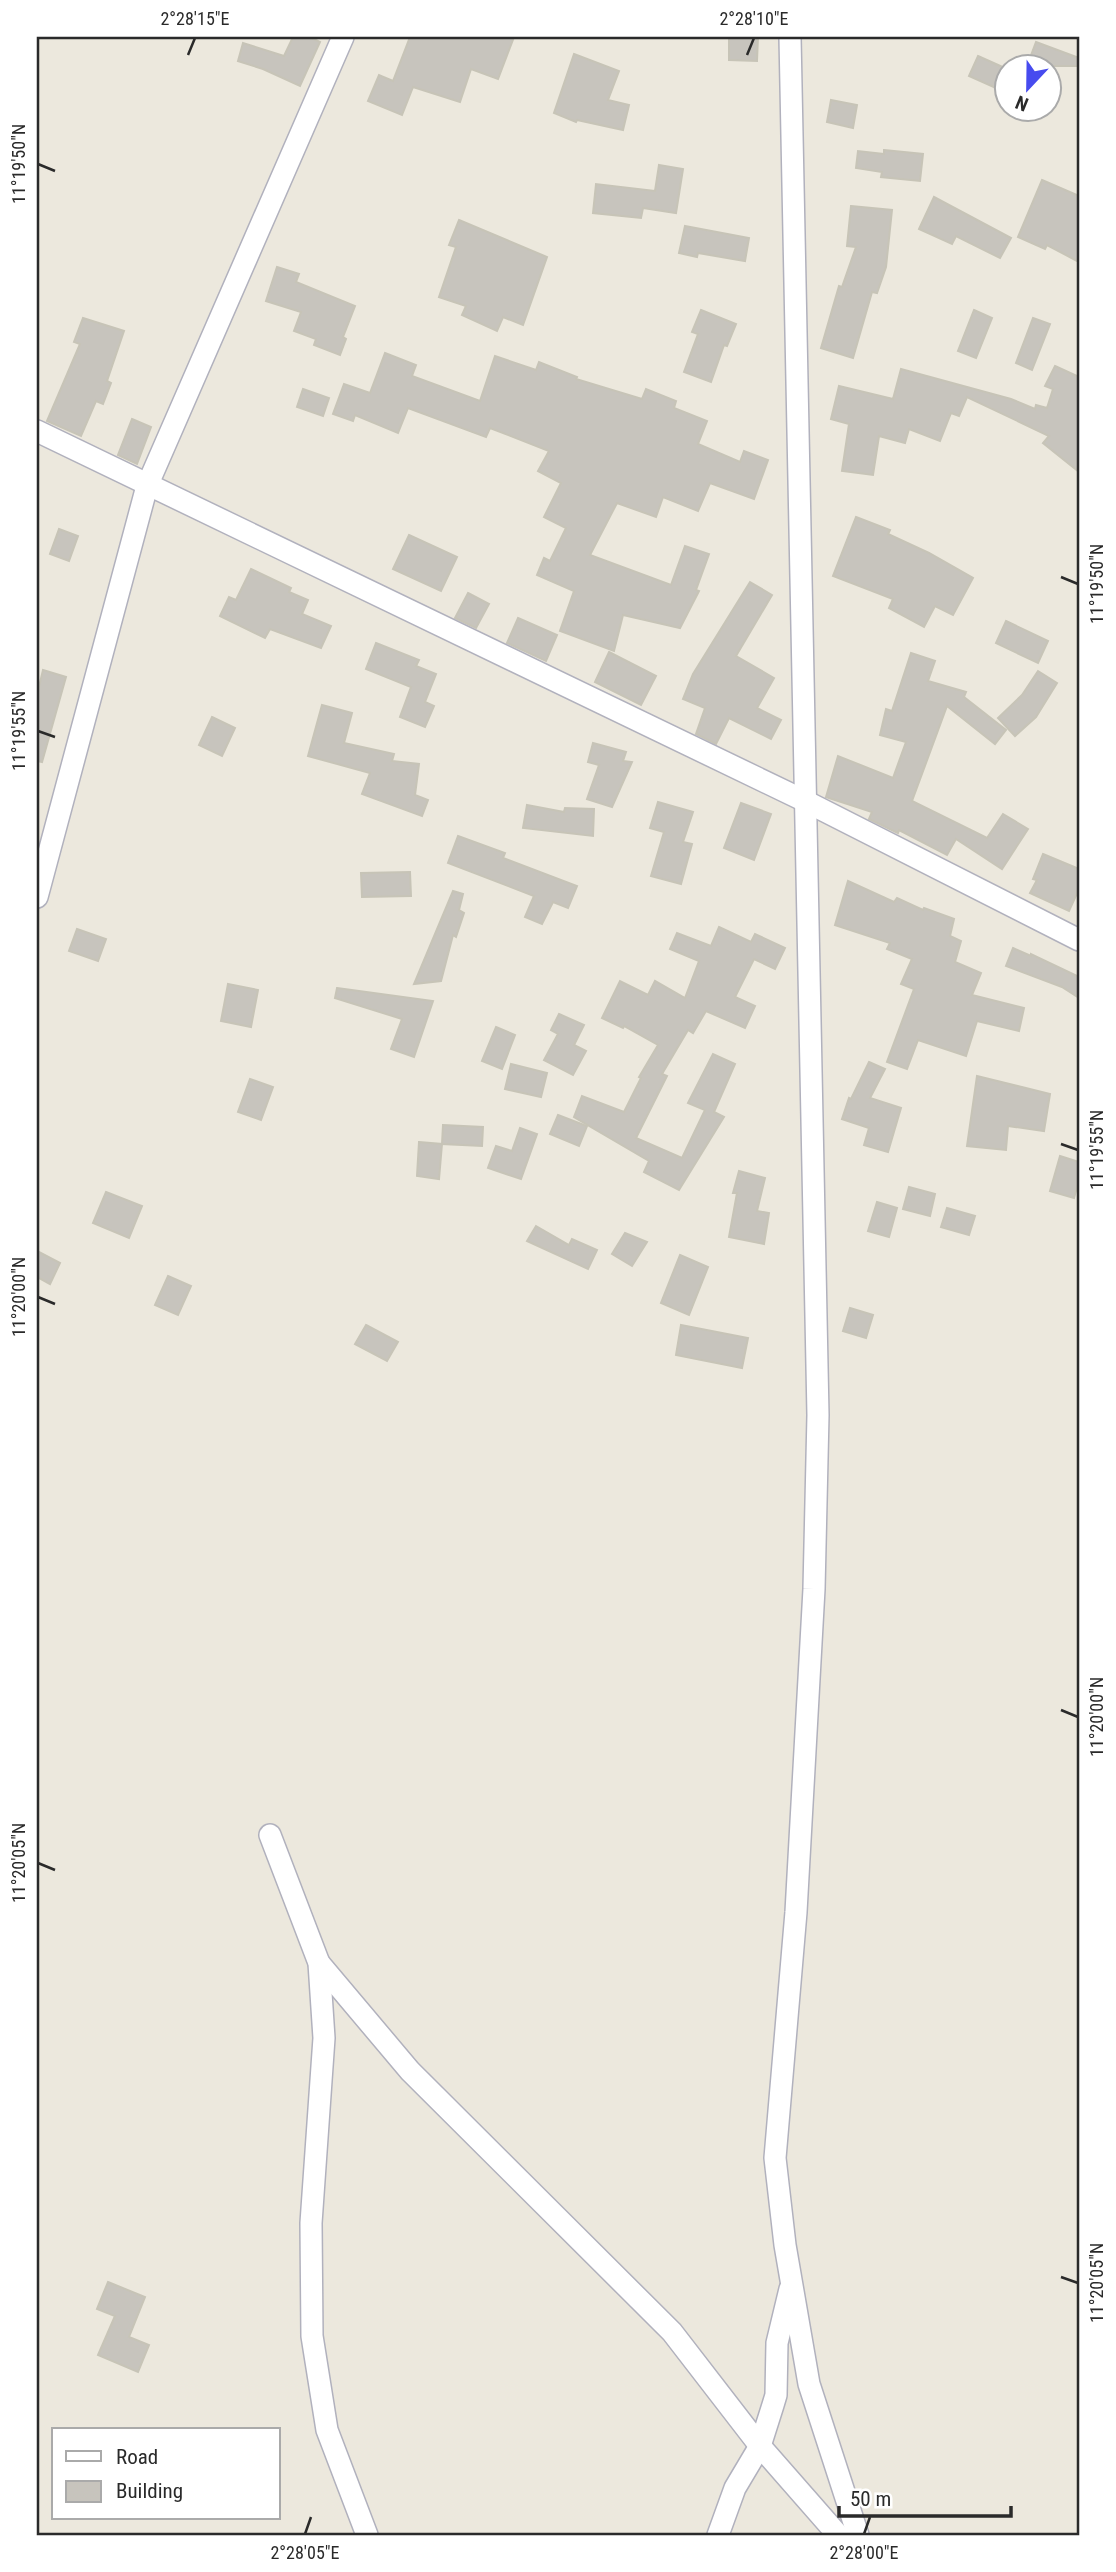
<svg xmlns="http://www.w3.org/2000/svg" width="1116" height="2572" viewBox="0 0 1116 2572" font-family="'Roboto Condensed',sans-serif">
	<style>
		.building { fill: #c7c4bd; stroke: #c7c4b7; stroke-width: 2 }
		.lines { fill: none; stroke-linecap: round; stroke-linejoin: round }
		.minor-casing { stroke: #b1b1bd; stroke-width: 24 }
		.minor { stroke: #fff; stroke-width: 21 }
		.ticks { fill: none; stroke: #2a2a2a; stroke-width: 2.5 }
		.neatline { fill: none; stroke: #2a2a2a; stroke-width: 2.5 }
		.ticks-label { font-size: 18px; text-anchor: middle; fill: #2a2a2a }
	</style>
	<rect width="100%" height="100%" fill="#ece8dd"/>
	<g class="building">
		<path d="M293 37H310L320 42 300 86 263 69 238 61 243 43 284 56Z"/>
		<path d="M410 37H514L498 79 471 69 460 102 413 87 402 115 368 101 379 75 393 81Z"/>
		<path d="M729 37H758L757 61 729 60Z"/>
		<path d="M1036 42 1079 58V66H1027Z"/>
		<path d="M574 54 619 71 608 100 629 105 623 130 577 120 576 122 554 113Z"/>
		<path d="M978 56 1007 69V93L969 76Z"/>
		<path d="M831 100 857 105 853 128 827 122Z"/>
		<path d="M884 150 923 154 920 181 881 177 882 172 856 168 858 151 884 154Z"/>
		<path d="M659 165 683 169 676 213 643 208 641 218 593 213 596 184 655 191Z"/>
		<path d="M1042 180 1079 196V262L1047 245 1045 249 1018 237Z"/>
		<path d="M934 197 1011 238 1000 258 956 236 952 244 919 229Z"/>
		<path d="M851 206 892 210 886 267 877 293 872 292 853 358 821 348 839 286 842 287 856 247 847 246Z"/>
		<path d="M459 220 547 257 523 325 503 317 497 331 462 315 466 306 439 297 456 247 449 245Z"/>
		<path d="M685 226 749 238 745 261 698 253 697 257 679 253Z"/>
		<path d="M277 267 299 274 296 282 355 306 343 337 346 339 340 355 314 345 316 339 294 331 301 312 266 301Z"/>
		<path d="M701 310 736 324 727 346 724 345 711 382 684 372 698 334 692 332Z"/>
		<path d="M974 310 992 318 976 358 958 351Z"/>
		<path d="M83 318 124 331 107 381 111 383 103 404 96 401 81 436 47 421 80 344 74 342Z"/>
		<path d="M1033 318 1050 324 1032 370 1016 363Z"/>
		<path d="M385 353 416 365 412 376 480 401 495 356 536 370 539 362 577 377 576 379 642 399 646 389 676 401 674 408 707 421 698 444 740 462 744 451 768 460 754 499 710 483 698 511 663 497 656 517 617 503 590 555 671 585 685 546 709 554 696 590 699 591 680 628 623 615 614 651 560 631 574 591 537 575 544 558 550 561 566 528 544 517 561 483 538 471 549 451 490 428 486 437 408 408 398 433 355 415 353 421 333 414 344 384 370 393Z"/>
		<path d="M1055 366 1079 377V472L1043 443 1049 436 967 397 959 416 951 413 940 441 909 429 905 443 879 436 873 475 842 471 849 424 831 419 839 386 893 399 901 369 1011 399 1035 409 1036 405 1047 408 1053 389 1045 386Z"/>
		<path d="M303 389 329 398 323 416 297 407Z"/>
		<path d="M132 419 151 427 137 464 118 455Z"/>
		<path d="M856 517 890 530 888 534 929 553 973 578 953 615 935 606 924 627 889 608 893 599 833 576Z"/>
		<path d="M59 529 78 536 69 561 50 554Z"/>
		<path d="M409 535 457 557 441 591 393 569Z"/>
		<path d="M251 569 291 588 289 592 308 600 302 614 331 626 321 648 270 629 265 638 220 616 229 597 236 600Z"/>
		<path d="M750 582 772 595 736 656 774 678 757 708 781 720 771 739 729 718 716 744 696 734 705 708 683 699 693 674Z"/>
		<path d="M468 593 489 604 476 628 455 618Z"/>
		<path d="M518 618 557 635 546 661 507 643Z"/>
		<path d="M1006 621 1048 641 1038 663 996 643Z"/>
		<path d="M376 643 419 660 416 666 436 674 425 702 434 706 425 727 400 717 411 687 366 669Z"/>
		<path d="M609 652 656 676 641 705 595 682Z"/>
		<path d="M911 653 935 661 928 681 966 692 964 697 1006 730 995 744 947 706 912 801 987 838 1003 814 1028 829 1002 869 956 839 947 855 899 830 898 833 869 819 872 812 826 797 838 756 893 778 906 742 880 735 886 709 892 711Z"/>
		<path d="M43 670 66 677 42 762 37 761V695Z"/>
		<path d="M1038 671 1057 683 1036 717 1015 736 998 718 1022 695Z"/>
		<path d="M322 705 352 713 344 743 394 754 392 761 419 764 415 795 428 800 422 816 362 794 370 773 308 756Z"/>
		<path d="M212 717 235 728 222 756 199 745Z"/>
		<path d="M593 743 626 752 623 761 632 762 612 807 587 799 599 765 588 762Z"/>
		<path d="M658 802 693 812 683 842 692 844 681 884 651 876 664 832 650 828Z"/>
		<path d="M741 803 771 814 754 860 724 848Z"/>
		<path d="M527 805 564 812 565 808 594 809 593 836 523 828Z"/>
		<path d="M458 836 505 853 503 858 577 886 568 908 553 902 542 924 525 917 534 896 448 863Z"/>
		<path d="M1043 854 1079 869V889L1069 911 1030 893 1037 880 1033 879Z"/>
		<path d="M410 872 411 896 362 897 361 873Z"/>
		<path d="M848 881 894 902 897 898 923 910 924 908 954 919 950 936 961 941 955 962 981 973 972 995 1024 1008 1019 1031 977 1021 966 1056 918 1040 907 1069 887 1062 914 989 901 984 912 959 887 949 890 943 835 925Z"/>
		<path d="M453 891 463 894 459 910 464 913 456 937 453 935 441 981 414 984Z"/>
		<path d="M719 927 751 942 755 934 785 948 775 969 754 959 735 997 755 1006 745 1028 706 1011 693 1033 688 1030 662 1074 667 1076 636 1138 682 1158 705 1110 688 1103 713 1054 735 1064 714 1112 724 1117 679 1190 644 1172 649 1161 574 1117 582 1096 624 1112 641 1078 639 1077 658 1045 624 1026 623 1028 602 1018 620 981 648 995 655 981 685 998 699 961 670 949 677 933 711 946Z"/>
		<path d="M77 929 106 939 98 961 69 951Z"/>
		<path d="M1013 948 1031 956V954L1079 977V998L1062 987 1006 966Z"/>
		<path d="M228 984 258 990 251 1027 221 1021Z"/>
		<path d="M337 988 433 1001 414 1057 391 1049 402 1019 335 998Z"/>
		<path d="M559 1014 584 1025 574 1045 586 1051 573 1075 544 1060 558 1034 551 1030Z"/>
		<path d="M496 1027 515 1035 502 1069 482 1061Z"/>
		<path d="M869 1062 885 1069 870 1098 901 1108 888 1152 864 1145 869 1128 842 1119 849 1098 851 1099Z"/>
		<path d="M511 1064 547 1073 541 1097 505 1089Z"/>
		<path d="M977 1076 1050 1094 1044 1131 1008 1126 1006 1150 967 1146Z"/>
		<path d="M250 1079 273 1087 261 1120 238 1112Z"/>
		<path d="M558 1115 587 1126 579 1146 550 1134Z"/>
		<path d="M443 1125 483 1127 482 1146 442 1144Z"/>
		<path d="M520 1128 537 1134 521 1179 488 1168 496 1146 512 1151Z"/>
		<path d="M419 1142 442 1144 439 1179 417 1176Z"/>
		<path d="M1060 1156 1079 1162V1180L1074 1198 1050 1191Z"/>
		<path d="M739 1171 765 1178 757 1211 769 1213 764 1244 729 1237 737 1193H733Z"/>
		<path d="M909 1187 935 1194 930 1216 903 1209Z"/>
		<path d="M106 1192 142 1206 129 1238 93 1223Z"/>
		<path d="M877 1202 897 1208 889 1237 868 1231Z"/>
		<path d="M947 1208 975 1216 969 1235 941 1227Z"/>
		<path d="M536 1226 569 1245 572 1239 597 1250 588 1269 527 1241Z"/>
		<path d="M625 1233 647 1242 632 1266 612 1254Z"/>
		<path d="M37 1251 60 1263 50 1284 37 1277Z"/>
		<path d="M680 1255 708 1267 689 1315 661 1303Z"/>
		<path d="M168 1276 191 1286 178 1315 155 1305Z"/>
		<path d="M850 1308 873 1315 866 1338 843 1331Z"/>
		<path d="M366 1325 398 1342 387 1361 355 1344Z"/>
		<path d="M681 1325 748 1338 742 1368 676 1355Z"/>
		<path d="M108 2282 145 2297 129 2337 149 2345 138 2372 98 2355 115 2316 97 2309Z"/>
	</g>
	<g class="lines">
		<g class="minor-casing">
			<g id="minor">
				<path d="M790 37 818 1415 814 1589 796 1912 775 2158 785 2245 809 2384 858 2535"/>
				<path d="M37 431 805 801 1079 940"/>
				<path d="M37 897 147 486 343 37"/>
				<path d="M270 1835 319 1963 324 2038 311 2223 312 2336 327 2430 367 2535"/>
				<path d="M319 1963 410 2071 672 2332 760 2446 838 2535"/>
				<path d="M718 2535 735 2488 760 2446 773 2405 776 2395 777 2343 790 2289"/>
			</g>
		</g>
		<use href="#minor" class="minor"/>
	</g>
	<path class="ticks" d="M188 55 195 38M747 55 754 38M38 164 55 171M1061 577 1078 584M38 731 55 737M1061 1144 1078 1150M38 1297 55 1304M1061 1710 1078 1717M38 1863 55 1870M1061 2277 1078 2283M305 2534 311 2517M864 2534 870 2517"/>
	<rect width="1116" height="2572" fill="none" stroke="#ffffff" stroke-width="77"/>
	<rect x="52" y="2428" width="228" height="91" fill="#ffffff" stroke="#aaaaaa" stroke-width="2"/>
	<rect x="66" y="2451" width="35" height="10" fill="#ffffff" stroke="#aaaaaa" stroke-width="2"/>
	<text x="116" y="2464" font-size="21" fill="#2a2a2a">Road</text>
	<rect x="66" y="2481" width="35" height="21" fill="#c7c4bd" stroke="#aaaaaa" stroke-width="2"/>
	<text x="116" y="2498" font-size="21" fill="#2a2a2a">Building</text>
	<g transform="translate(1028 88) rotate(202)"><circle r="33" fill="#ffffff" stroke="#aaaaaa" stroke-width="2"/>
	<path d="M0-5L12 26L0 18L-12 26Z" fill="#474bef"/>
	<text y="-10" font-size="19" font-weight="bold" text-anchor="middle" fill="#2a2a2a">N</text>
	</g>
	<path d="M839 2506v10h172v-10" fill="none" stroke="#2a2a2a" stroke-width="3.5"/>
	<text x="850" y="2506" font-size="21" fill="#2a2a2a" stroke="#ffffff" stroke-width="5" paint-order="stroke">50 m</text>
	<rect x="38" y="38" width="1040" height="2496" class="neatline"/>
	<g class="ticks-label">
		<text x="195" y="25">2°28'15"E</text>
		<text x="754" y="25">2°28'10"E</text>
		<text transform="translate(19 164) rotate(-90)" y="6">11°19'50"N</text>
		<text transform="translate(1097 584) rotate(-90)" y="6">11°19'50"N</text>
		<text transform="translate(19 731) rotate(-90)" y="6">11°19'55"N</text>
		<text transform="translate(1097 1150) rotate(-90)" y="6">11°19'55"N</text>
		<text transform="translate(19 1297) rotate(-90)" y="6">11°20'00"N</text>
		<text transform="translate(1097 1717) rotate(-90)" y="6">11°20'00"N</text>
		<text transform="translate(19 1863) rotate(-90)" y="6">11°20'05"N</text>
		<text transform="translate(1097 2283) rotate(-90)" y="6">11°20'05"N</text>
		<text x="305" y="2559">2°28'05"E</text>
		<text x="864" y="2559">2°28'00"E</text>
	</g>
</svg>
